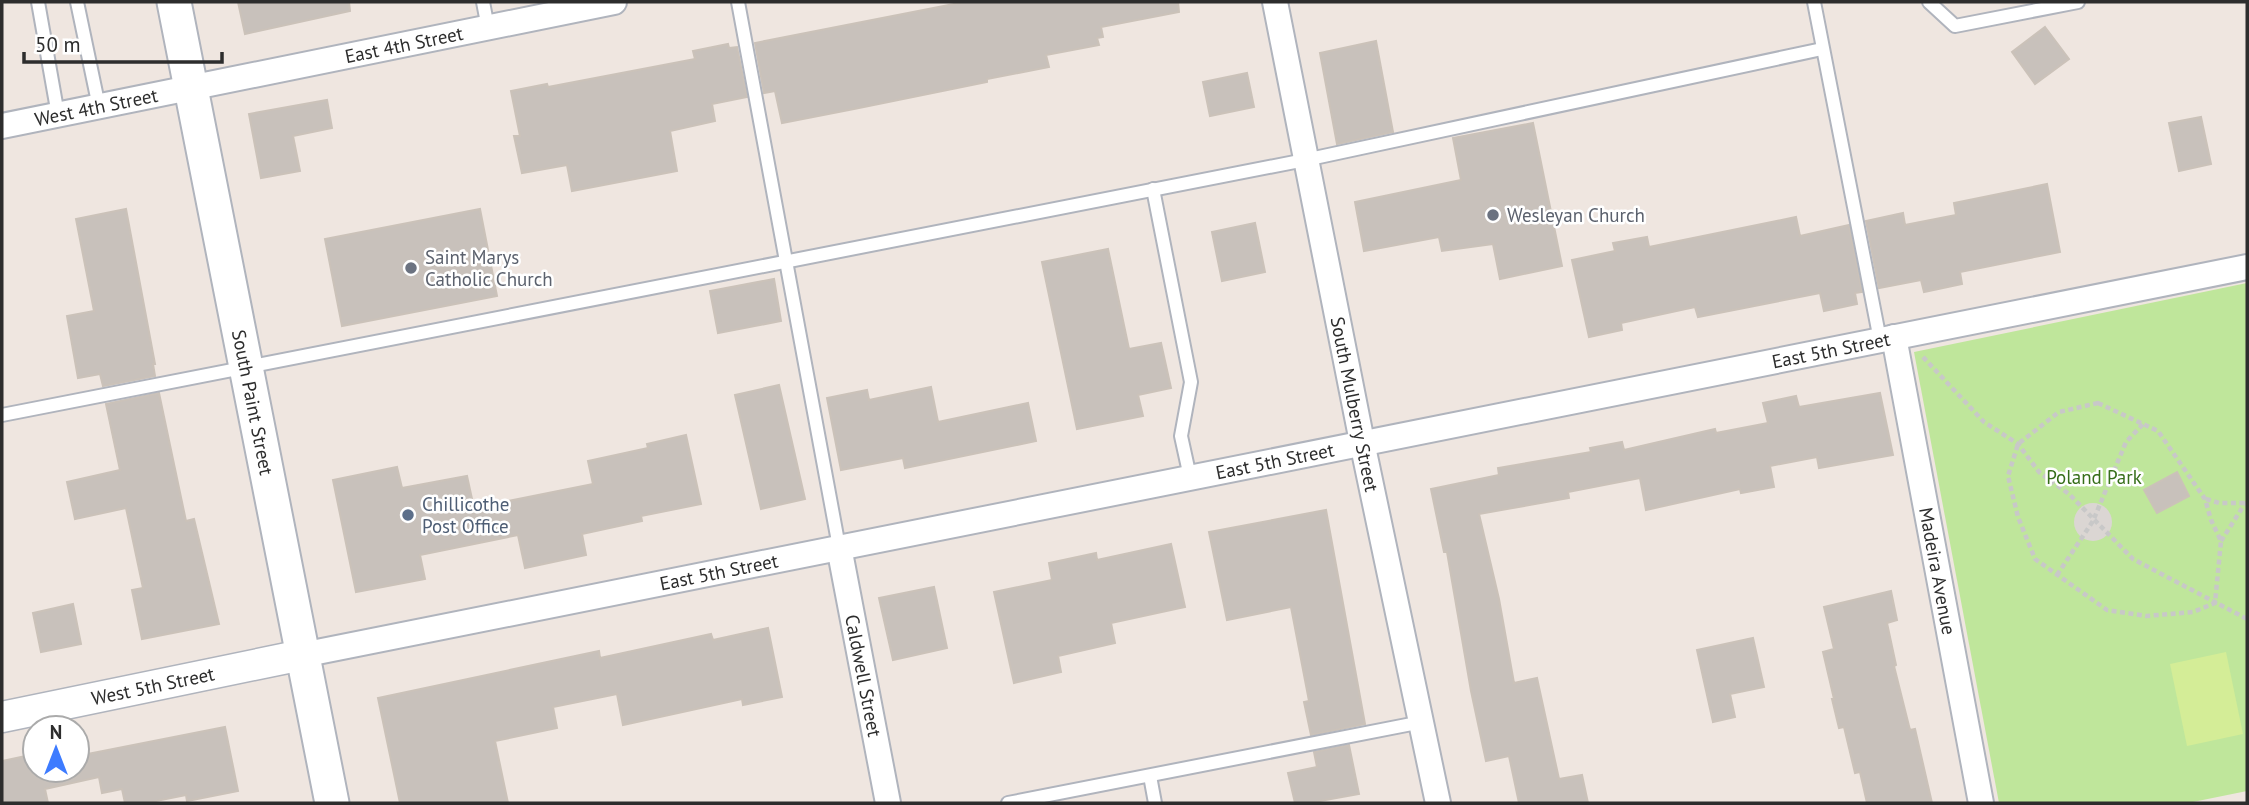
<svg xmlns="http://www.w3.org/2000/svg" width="2249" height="805" viewBox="0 0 2249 805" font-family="'PT Sans',sans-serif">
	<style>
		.green { fill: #bfe69b }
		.pitch { fill: #d4ed97 }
		.plaza { fill: #dbd6d3 }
		.building { fill: #c8c1bb; stroke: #cbc2b9; stroke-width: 2 }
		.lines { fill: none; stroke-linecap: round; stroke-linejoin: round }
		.service-casing { stroke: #b0b4bd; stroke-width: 16 }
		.minor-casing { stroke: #b0b4bd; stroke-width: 28 }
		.tertiary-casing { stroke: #b0b4bd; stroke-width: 33 }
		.secondary-casing { stroke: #b0b4bd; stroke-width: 37 }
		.path { stroke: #c8c8c8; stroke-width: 4.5; stroke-dasharray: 5 3.5; stroke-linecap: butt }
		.service { stroke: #fff; stroke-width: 12 }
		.minor { stroke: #fff; stroke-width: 24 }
		.tertiary { stroke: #fff; stroke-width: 30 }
		.secondary { stroke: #fff; stroke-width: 33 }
		.worship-dot { fill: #6b7280; stroke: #fff; stroke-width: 2.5 }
		.service-dot { fill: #5c6f8a; stroke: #fff; stroke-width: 2.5 }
		.labels { text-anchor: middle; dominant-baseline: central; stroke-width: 5; stroke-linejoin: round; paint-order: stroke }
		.street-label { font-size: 19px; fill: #2d2d2d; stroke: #fff }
		.worship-label { font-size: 19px; fill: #5b616d; stroke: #fff; text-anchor: start }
		.park-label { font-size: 19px; fill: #366e19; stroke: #fff }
		.service-label { font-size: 19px; fill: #4e5e75; stroke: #fff; text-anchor: start }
	</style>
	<rect width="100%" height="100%" fill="#efe6e0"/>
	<path class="green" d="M2247 283V791L2188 803H1999L1914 352Z"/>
	<path class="pitch" d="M2226 652 2243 734 2187 746 2170 664Z"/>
	<circle class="plaza" cx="2093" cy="522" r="19"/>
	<g class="building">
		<path d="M238 2H349L350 11 245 34Z"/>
		<path d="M964 2H1178L1179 12 1101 27 1103 37 1097 38 1099 45 1046 55 1049 67 987 79V82L854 109 782 123 775 91 764 93 755 43Z"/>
		<path d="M2045 27 2069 59 2035 84 2012 52Z"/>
		<path d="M1376 41 1393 132 1337 144 1320 53Z"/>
		<path d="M728 44 729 48 737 47 747 97 712 104 715 121 670 131 677 171 572 191 567 165 522 173 514 136H520L511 91 547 84 548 87 695 59 693 51Z"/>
		<path d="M1247 73 1254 107 1210 116 1203 82Z"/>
		<path d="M327 100 332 128 293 136 300 171 261 178 249 114Z"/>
		<path d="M2201 117 2211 164 2179 171 2169 123Z"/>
		<path d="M1533 123 1562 266 1500 279 1493 244 1442 251 1439 237 1364 251 1355 202 1461 180 1453 138Z"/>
		<path d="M2047 184 2060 252 1960 272 1962 284 1924 292 1921 280 1879 288 1866 221 1903 213 1905 225 1956 215 1954 203Z"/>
		<path d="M126 209 155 364H153L155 376 103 386 100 374 78 378 67 316 94 311 76 219Z"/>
		<path d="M480 209 497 296 342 326 325 239Z"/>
		<path d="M1796 217 1800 236 1849 225 1862 292 1855 293 1857 304 1824 311 1820 293 1698 317 1695 307 1621 323 1622 330 1589 337 1572 260 1615 251 1613 243 1647 237 1649 247Z"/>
		<path d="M1255 223 1265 272 1222 281 1212 232Z"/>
		<path d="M1108 249 1129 349 1161 343 1171 388 1138 395 1143 416 1077 429 1042 262Z"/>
		<path d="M774 279 781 321 718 333 710 291Z"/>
		<path d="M779 385 805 499 761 509 735 395Z"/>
		<path d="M931 387 938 422 1028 403 1036 441 905 468 903 458 841 470 827 398 867 390 869 400Z"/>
		<path d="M159 393 186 521 194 519 219 624 142 639 132 590 143 588 126 508 75 519 67 482 120 470 106 404Z"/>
		<path d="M1880 393 1893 455 1819 468 1817 457 1770 466 1774 487 1741 493 1740 489 1646 510 1640 478 1568 492 1569 498 1479 514 1499 599 1514 683 1537 678 1559 779 1582 775 1588 803H1519L1509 756 1486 761 1471 691 1447 552H1444L1431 489 1499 475 1498 468 1591 452 1590 448 1622 442 1624 450 1715 429 1716 433 1768 423 1763 403 1796 396 1799 407Z"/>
		<path d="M686 435 701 504 641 516 642 521 582 534 586 555 525 568 518 535 420 555 425 579 356 592 333 480 397 467 402 488 467 476 474 508 593 484 588 461 648 448 647 444Z"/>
		<path d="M2177 472 2189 496 2157 513 2144 490Z"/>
		<path d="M1326 510 1365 724 1311 735 1304 702 1309 701 1291 607 1227 620 1209 532Z"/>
		<path d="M1171 544 1185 607 1111 623 1115 643 1058 656 1061 672 1014 683 994 592 1052 580 1049 563 1096 553 1097 560Z"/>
		<path d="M934 587 947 648 893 660 879 598Z"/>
		<path d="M1891 591 1897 620 1887 623 1896 665 1894 666 1910 730 1915 729 1932 803H1867L1860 772 1855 773 1844 727 1839 728 1832 699H1834L1823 652 1834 649 1824 607Z"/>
		<path d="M73 604 81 644 41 652 33 613Z"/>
		<path d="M768 628 782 697 743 705 742 699 623 725 617 694 553 707 557 728 495 741 508 803H400L378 698 599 651 600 658 711 634 713 640Z"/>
		<path d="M1753 638 1764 687 1730 694 1735 717 1713 722 1697 650Z"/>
		<path d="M225 727 238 791 187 801 186 795 146 803H125L122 789 102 793 99 777 45 789 48 803H2V761L35 754V770H77V756Z"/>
		<path d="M1349 745 1359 794 1309 803H1295L1288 773 1317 767 1314 752Z"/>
	</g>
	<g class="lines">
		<g class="service-casing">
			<g id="service">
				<path d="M38 2 58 115"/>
				<path d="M77 2 99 107"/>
				<path d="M483 2 488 28"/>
				<path d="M738 2 839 547"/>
				<path d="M1814 2 1880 340"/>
				<path d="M1929 2 1955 26 2078 2"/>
				<path d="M1153 189 1191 382 1181 436 1190 477"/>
				<path d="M2 415 1305 160 1822 49"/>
				<path d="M1150 776 1155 803"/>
				<path d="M1008 803 1422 722"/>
			</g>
		</g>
		<g class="minor-casing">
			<g id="minor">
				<path id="s1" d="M1275 2 1362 442 1438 803"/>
				<path id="s2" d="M2 126 614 2"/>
				<path id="s3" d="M1894 337 1981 803"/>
				<path id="s4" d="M839 547 888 803"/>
				<path id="s5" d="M302 655 2247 267"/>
			</g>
		</g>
		<g class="tertiary-casing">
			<g id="tertiary">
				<path id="s6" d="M2 717 302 655"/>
			</g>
		</g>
		<g class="secondary-casing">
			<g id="secondary">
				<path id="s7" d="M174 2 332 803"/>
			</g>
		</g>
		<g class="path">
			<path d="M1923 357 1984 422 2018 444 2039 472 2069 494 2133 559 2247 619"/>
			<path d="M2098 403 2158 431 2205 499 2211 520 2221 541 2215 603 2193 612 2146 616 2107 610 2035 559 2018 517 2008 476 2018 444 2059 412Z"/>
			<path d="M2206 499 2219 503H2245"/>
			<path d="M2221 541 2246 502"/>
			<path d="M2057 575 2093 521 2126 442 2143 424"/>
		</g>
		<use href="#service" class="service"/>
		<use href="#minor" class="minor"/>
		<use href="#tertiary" class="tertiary"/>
		<use href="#secondary" class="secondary"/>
	</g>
	<g class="worship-dot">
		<circle cx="1493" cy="215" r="7"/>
		<circle cx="411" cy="268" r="7"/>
	</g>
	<circle class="service-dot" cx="408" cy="515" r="7"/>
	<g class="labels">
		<g class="street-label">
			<text stroke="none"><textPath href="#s2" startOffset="410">East 4th Street</textPath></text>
			<text stroke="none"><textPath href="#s2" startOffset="96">West 4th Street</textPath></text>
			<text stroke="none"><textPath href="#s5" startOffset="1559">East 5th Street</textPath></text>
			<text stroke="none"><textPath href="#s7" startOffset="408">South Paint Street</textPath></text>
			<text stroke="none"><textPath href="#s1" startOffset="410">South Mulberry Street</textPath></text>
			<text stroke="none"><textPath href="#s5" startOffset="992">East 5th Street</textPath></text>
			<text stroke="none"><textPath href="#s3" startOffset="238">Madeira Avenue</textPath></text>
			<text stroke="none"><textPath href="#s5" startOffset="425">East 5th Street</textPath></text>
			<text stroke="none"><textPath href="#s4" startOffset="131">Caldwell Street</textPath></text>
			<text stroke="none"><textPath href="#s6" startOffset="154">West 5th Street</textPath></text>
		</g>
		<g class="worship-label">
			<text x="1507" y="215">Wesleyan Church</text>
			<text x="425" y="257">Saint Marys<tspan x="425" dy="22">Catholic Church</tspan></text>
		</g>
		<g class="park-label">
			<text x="2094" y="477">Poland Park</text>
		</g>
		<g class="service-label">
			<text x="422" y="504">Chillicothe<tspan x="422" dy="22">Post Office</tspan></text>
		</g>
	</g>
	<rect width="2249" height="805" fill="none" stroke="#2d2d2d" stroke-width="7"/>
	<g transform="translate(56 749)"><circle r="33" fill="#ffffff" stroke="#ababab" stroke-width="2"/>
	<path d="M0-5L12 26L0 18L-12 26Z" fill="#3d7bff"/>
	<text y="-10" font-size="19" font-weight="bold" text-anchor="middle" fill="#2d2d2d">N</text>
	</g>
	<path d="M24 52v10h198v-10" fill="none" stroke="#2d2d2d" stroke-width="3.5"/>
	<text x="35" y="52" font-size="21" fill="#2d2d2d" stroke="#ffffff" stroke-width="5" paint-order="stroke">50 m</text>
</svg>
